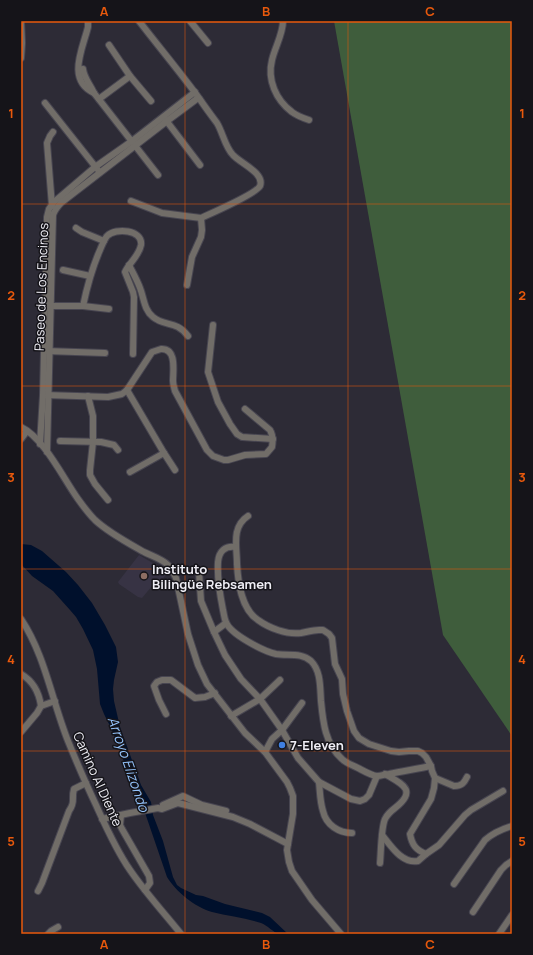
<svg xmlns="http://www.w3.org/2000/svg" width="533" height="955" viewBox="0 0 533 955" font-family="Manrope,sans-serif">
	<style>
		.built { fill: #373344 }
		.forest { fill: #3f5d3c }
		.water { fill: #00102c }
		.lines { fill: none; stroke-linecap: round; stroke-linejoin: round }
		.minor-casing { stroke: #484651; stroke-width: 8 }
		.minor { stroke: #716d68; stroke-width: 6 }
		.grid { fill: none; stroke: #e8590c; stroke-width: 1; stroke-opacity: 0.55 }
		.education-dot { fill: #8d6e63; stroke: #151419; stroke-width: 1.5 }
		.shop-dot { fill: #3f7fe0; stroke: #151419; stroke-width: 1.5 }
		.labels { text-anchor: middle; dominant-baseline: central; stroke-width: 3; stroke-linejoin: round; paint-order: stroke }
		.street-label { font-size: 13px; fill: #efeef5; stroke: #151419 }
		.poi-label { font-size: 13px; font-weight: bold; fill: #efeef5; stroke: #151419; text-anchor: start }
		.water-label { font-size: 14px; font-style: italic; fill: #94c3fc; stroke: #151419 }
		.neatline { fill: none; stroke: #e8590c; stroke-width: 1.5 }
		.grid-label { font-size: 13px; text-anchor: middle; font-weight: bold; fill: #e8590c }
	</style>
	<rect width="100%" height="100%" fill="#2d2b36"/>
	<path class="built" d="M139 555 168 572 161 581 157 580 142 598 138 597 119 584 118 582Z"/>
	<path class="forest" d="M334 21H512V736L443 635Z"/>
	<path class="water" d="M21 544 31 545 42 551 66 572 78 585 92 603 105 625 116 647 118 662 114 680 113 689 114 701 120 727 141 785 151 802 153 815 163 841 173 877 177 885 181 888 196 895 203 896 225 904 262 913 270 917 288 934C285 934 282 934 279 934 274 933 267 925 261 923 245 918 228 916 212 912 195 907 176 892 167 877L142 804 129 777 119 747 111 728 104 714 100 704 97 669 93 650 83 629 76 617 70 610 53 591 32 576 21 564Z"/>
	<g class="lines">
		<g class="minor-casing">
			<g id="minor">
				<path d="M21 21 22 43 21 58"/>
				<path d="M88 21V27C83 48 66 80 94 93"/>
				<path d="M139 21C159 47 180 72 199 98 205 107 211 115 217 123 223 133 225 147 233 155 240 163 265 173 260 186 256 194 212 213 201 218"/>
				<path d="M190 21 208 43"/>
				<path d="M283 21C283 34 275 47 272 60 267 80 276 100 292 112 297 116 303 118 309 120"/>
				<path d="M109 45 130 76 151 101"/>
				<path d="M83 69C84 78 90 84 94 93L158 175"/>
				<path d="M99 99 130 76"/>
				<path d="M45 103 98 170"/>
				<path d="M165 119 200 165"/>
				<path d="M131 201 162 213 201 218"/>
				<path d="M52 206 47 143 50 136 53 132"/>
				<path d="M76 228 82 232 104 241"/>
				<path d="M129 265C133 273 137 280 140 288 144 298 144 310 153 317 165 327 176 320 188 336"/>
				<path d="M63 270 90 276"/>
				<path d="M187 285 192 257 201 237 202 230 201 218"/>
				<path d="M49 306H83L109 309"/>
				<path d="M83 306C87 287 92 268 100 250 102 245 104 240 107 236 116 227 143 230 141 245 139 256 129 263 125 272L133 292 134 297 133 354"/>
				<path d="M213 325 208 372 218 402 230 424 237 434 242 437 273 439"/>
				<path d="M46 351 105 353"/>
				<path d="M127 390 164 453 175 470"/>
				<path d="M45 395 108 397 122 394 127 390 152 352C155 351 158 350 161 349 177 348 173 371 173 381 173 384 174 387 175 391L207 450 213 456 224 460H228L245 455 266 454 272 447C273 441 273 435 270 430L245 409"/>
				<path d="M88 396 93 416V442L90 470V475L95 484 108 500"/>
				<path d="M21 427C44 438 63 478 78 499 83 506 89 514 95 520 109 533 128 543 144 552 152 556 162 559 168 565 172 569 174 574 176 578L188 634 198 665 207 684 245 733 265 752 287 782 290 788 293 796V814L287 850 289 862 292 871 312 900 341 934"/>
				<path d="M21 439 27 431"/>
				<path d="M60 441 101 442 114 445 118 450"/>
				<path d="M40 444 43 395 47 217 49 209 54 202 95 167 132 141 195 92"/>
				<path d="M47 452 53 215C55 209 58 206 62 202L167 121 198 98"/>
				<path d="M130 472 164 453"/>
				<path d="M248 516C231 527 237 547 237 564 238 582 241 609 258 620 269 628 287 635 301 633 307 632 313 630 319 630H323L329 634 332 638 335 664 342 679 343 694 347 711 354 731 359 738 369 744 391 751 399 752 409 751H418L422 753 426 757 431 766 432 771 435 778 434 788 431 799 410 834C412 845 416 850 426 854"/>
				<path d="M235 547C225 546 219 551 218 562 217 578 220 595 223 610 224 614 224 618 226 622 230 634 263 651 276 654 288 656 301 652 311 661 321 671 320 687 321 701 323 722 325 744 342 759 346 763 352 765 358 768 362 770 372 776 377 776 381 776 386 774 389 774 403 771 417 769 431 766"/>
				<path d="M199 572 201 601 214 632 225 655 241 679 260 699 282 730 298 758 319 782 351 799 360 801 365 799 369 795 377 776"/>
				<path d="M21 619C45 655 52 701 68 741 77 763 86 784 96 805 106 827 116 850 130 870 145 892 164 913 181 934"/>
				<path d="M214 632 226 623"/>
				<path d="M21 674C33 681 39 692 41 706"/>
				<path d="M166 714 159 700 154 686 157 682 162 680H171L195 698 205 697 215 693"/>
				<path d="M231 716 260 699 280 680"/>
				<path d="M21 732 37 713 41 706 55 701"/>
				<path d="M265 752 272 739 282 730 302 703"/>
				<path d="M435 778 454 786C462 786 464 783 467 777"/>
				<path d="M319 782C320 792 320 802 323 811 326 825 339 833 352 833"/>
				<path d="M163 805 183 796 202 805 226 811"/>
				<path d="M121 815 120 825 122 829 149 876 150 883 145 890"/>
				<path d="M102 819 130 813 158 808 162 809 178 803 233 817 250 824 288 844"/>
				<path d="M382 835C391 846 402 864 418 861L426 854 439 845 465 815 471 810 503 791"/>
				<path d="M380 863C381 853 381 828 385 819 387 815 391 811 395 808 418 790 402 784 385 774"/>
				<path d="M454 884 485 840C493 833 502 829 512 826"/>
				<path d="M38 891 42 883 69 811C76 801 71 799 74 789L86 783"/>
				<path d="M473 912 501 870 506 865 512 861"/>
				<path d="M48 934 51 931 58 927"/>
				<path d="M499 934 512 915"/>
			</g>
		</g>
		<use href="#minor" class="minor"/>
	</g>
	<path class="grid" d="M185 21V934M348 21V934M21 204H512M21 386H512M21 569H512M21 751H512"/>
	<circle class="education-dot" cx="144" cy="576" r="4"/>
	<circle class="shop-dot" cx="282" cy="745" r="4"/>
	<g class="labels">
		<g class="street-label">
			<text transform="translate(41 287) rotate(-88)">Paseo de Los Encinos</text>
			<text transform="translate(98 779) rotate(66)">Camino Al Diente</text>
		</g>
		<g class="poi-label">
			<text x="152" y="569">Instituto<tspan x="152" dy="15">Bilingüe Rebsamen</tspan></text>
			<text x="290" y="745">7-Eleven</text>
		</g>
		<g class="water-label">
			<text transform="translate(129 764) rotate(71)">Arroyo Elizondo</text>
		</g>
	</g>
	<rect width="533" height="955" fill="none" stroke="#151419" stroke-width="44"/>
	<rect x="22" y="22" width="489" height="911" class="neatline"/>
	<g class="grid-label">
		<text x="104" y="16">A</text>
		<text x="266" y="16">B</text>
		<text x="430" y="16">C</text>
		<text x="11" y="118">1</text>
		<text x="522" y="118">1</text>
		<text x="11" y="300">2</text>
		<text x="522" y="300">2</text>
		<text x="11" y="482">3</text>
		<text x="522" y="482">3</text>
		<text x="11" y="664">4</text>
		<text x="522" y="664">4</text>
		<text x="11" y="846">5</text>
		<text x="522" y="846">5</text>
		<text x="104" y="949">A</text>
		<text x="266" y="949">B</text>
		<text x="430" y="949">C</text>
	</g>
</svg>
